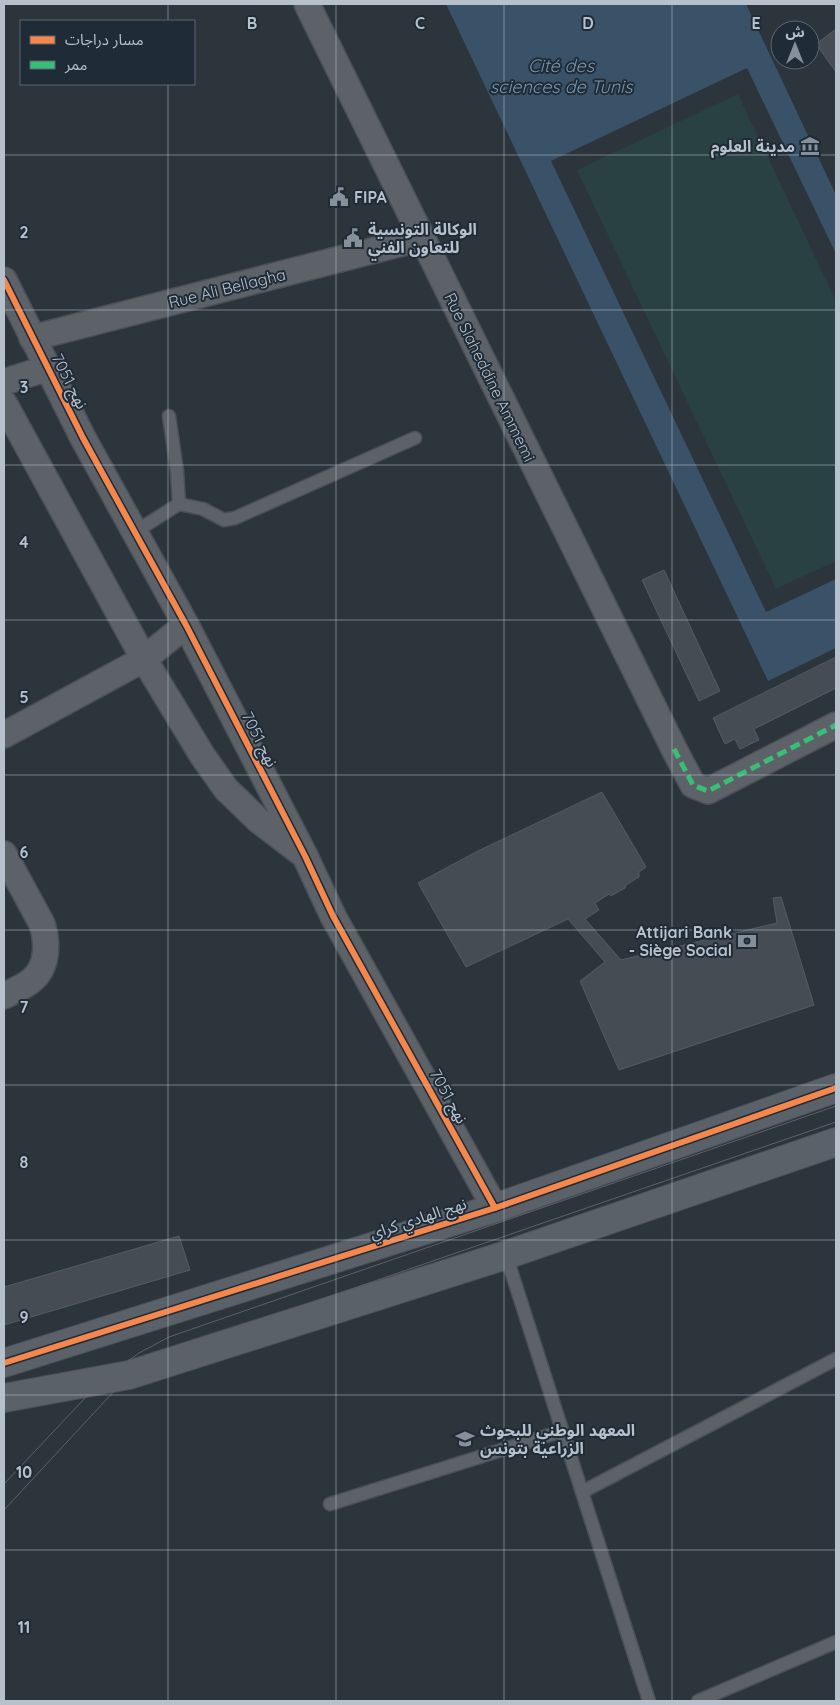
<svg xmlns="http://www.w3.org/2000/svg" width="840" height="1705" viewBox="0 0 840 1705" font-family="Quicksand,'Noto Sans Arabic',sans-serif">
	<style>
		.green { fill: #294142 }
		.water { fill: #3a5267 }
		.building { fill: #464c53; stroke: #545c63 }
		.lines { fill: none; stroke-linecap: round; stroke-linejoin: round }
		.lane-casing { stroke: #4a5056; stroke-width: 15 }
		.street-casing { stroke: #4a5056; stroke-width: 28 }
		.secondary-casing { stroke: #4a5056; stroke-width: 30 }
		.lane { stroke: #5d6269; stroke-width: 12 }
		.street { stroke: #5d6269; stroke-width: 25 }
		.secondary { stroke: #5b6168; stroke-width: 28 }
		.tram { stroke: #5b6167; stroke-width: 1 }
		.quiet { stroke: #3abd76; stroke-width: 5; stroke-dasharray: 10 5; stroke-linecap: butt }
		.cycleway-casing { stroke: #1f2b37; stroke-width: 9 }
		.cycleway { stroke: #f5874c; stroke-width: 6 }
		.grid { fill: none; stroke: #b7c1cc; stroke-width: 1; stroke-opacity: 0.55 }
		.labels { text-anchor: middle; dominant-baseline: central; stroke-width: 4; stroke-linejoin: round; paint-order: stroke }
		.poi-label { font-size: 16px; font-weight: bold; fill: #b7c1cc; stroke: #1f2b37; text-anchor: start }
		.street-label { font-size: 16px; fill: #b7c1cc; stroke: #1f2b37 }
		.water-label { font-size: 18px; font-style: italic; fill: #7796af; stroke: #1f2b37 }
		.grid-label { font-size: 16px; text-anchor: middle; font-weight: bold; fill: #b7c1cc; stroke: #1f2b37; stroke-width: 4; stroke-linejoin: round; paint-order: stroke }
	</style>
	<rect width="100%" height="100%" fill="#2c343c"/>
	<path class="green" d="M738 94 836 301V561L776 589 577 170Z"/>
	<path class="water" d="M446 4H746L836 195V254L747 68 551 161 766 612 836 579V648L768 681Z"/>
	<g class="building">
		<path d="M836 29V72L816 44Z"/>
		<path d="M664 570 720 691 699 701 642 580Z"/>
		<path d="M836 657V688L754 729 759 740 740 749 735 739 725 744 713 718Z"/>
		<path d="M602 792 646 867 639 872V877L626 885 625 888 611 896 609 894 595 903 599 910 585 919 621 960 777 923 773 898 781 897 814 1005 619 1070 580 981 605 962 568 919 466 967 418 883 478 851Z"/>
		<path d="M179 1236 190 1270 4 1325V1287Z"/>
	</g>
	<g class="lines">
		<g class="lane-casing">
			<g id="lane">
				<path d="M169 416 177 471 179 504"/>
				<path d="M135 532 179 504 203 509 224 520 235 518 415 438"/>
				<path d="M506 1255 649 1701"/>
				<path d="M582 1492 836 1359"/>
				<path d="M330 1504 562 1431"/>
				<path d="M698 1701 836 1642"/>
			</g>
		</g>
		<g class="street-casing">
			<g id="street">
				<path d="M307 4 674 749 693 785 708 791 836 725"/>
				<path d="M4 280 83 438 186 625 305 856 333 916 495 1208"/>
				<path d="M32 338 422 238"/>
				<path d="M4 382 48 368"/>
				<path d="M4 403 144 659 202 755 226 789 258 820 300 852"/>
				<path d="M4 735 144 659 186 625"/>
				<path d="M4 854 42 924C48 942 48 967 32 980 24 987 13 991 4 996"/>
			</g>
		</g>
		<g class="secondary-casing">
			<g id="secondary">
				<path d="M4 1363 495 1208 836 1088"/>
				<path d="M4 1398 129 1375 506 1255 836 1142"/>
			</g>
		</g>
		<use href="#lane" class="lane"/>
		<use href="#street" class="street"/>
		<use href="#secondary" class="secondary"/>
		<g class="tram">
			<path d="M4 1484 102 1380 139 1353 169 1337 836 1106"/>
			<path d="M4 1510 129 1375 160 1357 189 1345 836 1122"/>
		</g>
		<path class="quiet" d="M674 749 693 785 708 791 836 725"/>
		<g class="cycleway-casing">
			<g id="cycleway">
				<path d="M4 280 83 438 186 625 305 856 333 916 495 1208"/>
				<path d="M4 1363 495 1208 836 1088"/>
			</g>
		</g>
		<use href="#cycleway" class="cycleway"/>
	</g>
	<path class="grid" d="M168 4V21M336 4V1701M504 4V1701M672 4V1701M168 84V1701M4 155H836M4 310H836M4 465H836M4 620H836M4 775H836M4 930H836M4 1085H836M4 1240H836M4 1395H836M4 1550H836"/>
	<defs>
		<g id="museum-bare" transform="scale(1.5)"><path d="M0-6L6-3V-2H-6V-3ZM-5-1h2V3h-2ZM-1-1h2V3h-2ZM3-1h2V3H3ZM-6 4H6V6H-6Z" fill="#86909a" stroke="#1f2b37" stroke-width="2.5" paint-order="stroke"/></g>
		<g id="civic-bare" transform="scale(1.5)"><path d="M-.6-6.5H3V-4.5H.6V-3L4-1V1h2V6H-6V1h2V-1L-.6-3ZM-1.2 2.5V6h2.4V2.5Z" fill="#86909a" stroke="#1f2b37" stroke-width="2.5" paint-order="stroke"/></g>
		<g id="bank-bare" transform="scale(1.5)"><path d="M-6-4H6V4H-6ZM0-2.3a2.3 2.3 0 1 0 0 4.6a2.3 2.3 0 1 0 0-4.6Z" fill="#86909a" stroke="#1f2b37" stroke-width="2.5" paint-order="stroke"/></g>
		<g id="university-bare" transform="scale(1.5)"><path d="M0-5L7-2L0 1L-7-2ZM-4 1L0 2.5L4 1V4Q0 6-4 4Z" fill="#86909a" stroke="#1f2b37" stroke-width="2.5" paint-order="stroke"/></g>
	</defs>
	<g fill-rule="evenodd">
		<use href="#museum-bare" x="810" y="146"/>
		<use href="#civic-bare" x="339" y="197"/>
		<use href="#civic-bare" x="353" y="238"/>
		<use href="#bank-bare" x="747" y="941"/>
		<use href="#university-bare" x="465" y="1439"/>
	</g>
	<g class="labels">
		<g class="poi-label">
			<text x="795" y="146" text-anchor="end">مدينة العلوم</text>
			<text x="354" y="197">FIPA</text>
			<text x="368" y="229">الوكالة التونسية<tspan x="368" dy="18">للتعاون الفني</tspan></text>
			<text x="732" y="932" text-anchor="end">Attijari Bank<tspan x="732" dy="18">- Siège Social</tspan></text>
			<text x="480" y="1430">المعهد الوطني للبحوث<tspan x="480" dy="18">الزراعية بتونس</tspan></text>
		</g>
		<g class="street-label">
			<text transform="translate(227 288) rotate(-14)">Rue Ali Bellagha</text>
			<text transform="translate(490 377) rotate(64)">Rue Slaheddine Ammemi</text>
			<text transform="translate(70 381) rotate(63)">نهج 7051</text>
			<text transform="translate(260 739) rotate(63)">نهج 7051</text>
			<text transform="translate(449 1096) rotate(61)">نهج 7051</text>
			<text transform="translate(418 1218) rotate(-18)">نهج الهادي كراي</text>
		</g>
		<g class="water-label">
			<text x="561" y="65">Cité des<tspan x="561" dy="21">sciences de Tunis</tspan></text>
		</g>
	</g>
	<g class="grid-label">
		<text x="252" y="29">B</text>
		<text x="420" y="29">C</text>
		<text x="588" y="29">D</text>
		<text x="756" y="29">E</text>
		<text x="24" y="238">2</text>
		<text x="24" y="393">3</text>
		<text x="24" y="548">4</text>
		<text x="24" y="703">5</text>
		<text x="24" y="858">6</text>
		<text x="24" y="1013">7</text>
		<text x="24" y="1168">8</text>
		<text x="24" y="1323">9</text>
		<text x="24" y="1478">10</text>
		<text x="24" y="1633">11</text>
	</g>
	<rect width="840" height="1705" fill="none" stroke="#b7c1cc" stroke-width="10"/>
	<rect x="20" y="20" width="175" height="65" fill="#1f2b37" stroke="#5c6773"/>
	<rect x="30" y="36" width="25" height="8" fill="#f5874c" stroke="#5c6773"/>
	<text x="65" y="45" font-size="15" fill="#b7c1cc">مسار دراجات</text>
	<rect x="30" y="61" width="25" height="8" fill="#3abd76" stroke="#5c6773"/>
	<text x="65" y="70" font-size="15" fill="#b7c1cc">ممر</text>
	<g transform="translate(795 45)"><circle r="24" fill="#1f2b37" stroke="#5c6773"/>
	<path d="M0-4L9 19L0 12L-9 19Z" fill="#86909a"/>
	<text y="-8" font-size="14" font-weight="bold" text-anchor="middle" fill="#b7c1cc">ش</text>
	</g>
</svg>
